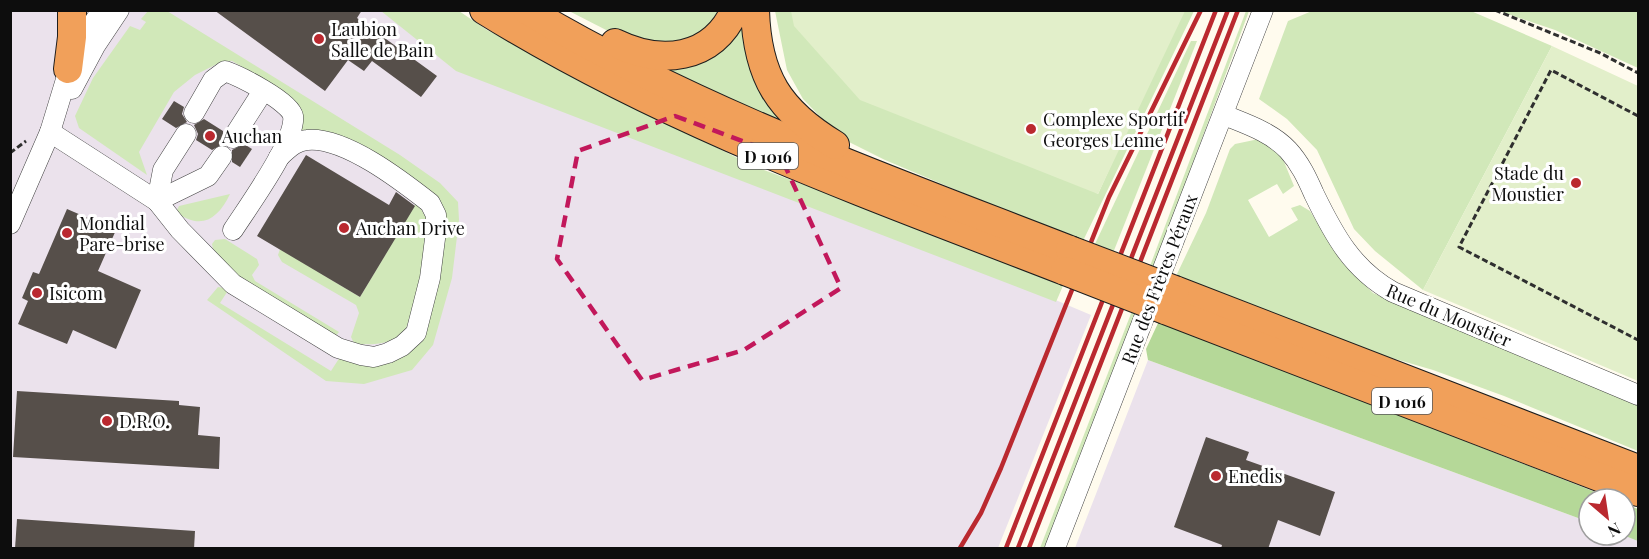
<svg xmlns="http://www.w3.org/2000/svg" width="1649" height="559" viewBox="0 0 1649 559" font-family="'Playfair Display',serif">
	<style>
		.industrial { fill: #ebe2ec }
		.green { fill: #d1e8b9 }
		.forest { fill: #b5d898 }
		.pitch { fill: #e2efca }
		.building { fill: #564f4a }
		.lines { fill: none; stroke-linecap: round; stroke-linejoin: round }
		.minor-casing { stroke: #404040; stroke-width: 21 }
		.highway-casing { stroke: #1e1e1e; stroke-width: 30 }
		.path { stroke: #2f2f2f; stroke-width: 3; stroke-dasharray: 6 3; stroke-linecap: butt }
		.minor { stroke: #fff; stroke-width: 20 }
		.highway { stroke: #f1a05a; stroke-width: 28 }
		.rail { stroke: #ba292f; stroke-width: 4.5 }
		.highway-bridge-casing { stroke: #1e1e1e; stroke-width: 30; stroke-linecap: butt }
		.highway-bridge { stroke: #f1a05a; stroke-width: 28 }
		.marked { fill: none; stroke: #c2185b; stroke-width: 4.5; stroke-dasharray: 12 8; stroke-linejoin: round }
		.poi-dot { fill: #ba292f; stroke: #fff; stroke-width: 2 }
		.labels { text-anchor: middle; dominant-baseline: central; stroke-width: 6; stroke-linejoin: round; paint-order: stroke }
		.shield { fill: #fff; stroke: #565656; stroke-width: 1.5 }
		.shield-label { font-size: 16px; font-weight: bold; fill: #0d0d0d }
		.poi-label { font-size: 18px; fill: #0d0d0d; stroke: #fff; text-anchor: start }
		.street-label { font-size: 18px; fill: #0d0d0d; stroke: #fff }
	</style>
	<rect width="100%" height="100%" fill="#fffbee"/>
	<g class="industrial">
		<path d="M10 11H417L472 53 1091 315 998 548H11Z"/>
		<path d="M1148 360 1589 522V535L1638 536V548H1075Z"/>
	</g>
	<g class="green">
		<path d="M148 11H167L400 155 440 183 458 202 459 220 452 278 433 345 412 370 364 384 326 381 207 300 218 287 229 289 220 303 331 371 340 357 398 358 442 244 427 191C391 167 345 122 299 133L294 103 285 92 232 61 221 62 195 75 174 92 139 152 147 175 79 128 75 116 93 78 130 26 140 30 146 22 141 19Z"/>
		<path d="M381 11H459L487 30 753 166 1065 281 1056 302 456 71Z"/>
		<path d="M569 11H729L684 49 610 32Z"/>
		<path d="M775 11H815L1098 194 1181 11H1194L1082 243 885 160 841 138 803 99 787 70Z"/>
		<path d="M1246 11H1249L1155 266H1150Z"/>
		<path d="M1312 11H1471L1552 46 1423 290 1375 251 1354 229 1317 150 1287 119 1259 99 1288 21Z"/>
		<path d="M1499 11H1638V68L1555 30Z"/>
		<path d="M741 17 788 124 658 67Z"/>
		<path d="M1191 41H1197L1113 253 1095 244Z"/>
		<path d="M1259 139 1282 157 1294 186 1283 194 1277 184 1248 200 1269 237 1298 220 1291 208 1300 205 1310 211 1341 261 1373 293 1638 405V451L1504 396 1433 370 1368 351 1178 280 1177 274 1206 213 1230 149 1235 144Z"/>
		<path d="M230 194C218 219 201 231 176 212L179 206Z"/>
		<path d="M416 203C425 213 430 223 430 237 430 250 410 326 403 334 392 344 368 346 354 343L351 337 359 313 356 305 282 262 278 255 280 249 360 297Z"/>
		<path d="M225 239 257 259 259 265 252 275 255 281 339 332 335 337 241 279 213 249 212 244 215 240Z"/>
		<path d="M1132 311 1136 313 1050 548H1040Z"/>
	</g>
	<g class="forest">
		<path d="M1159 321 1613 499H1589V522L1148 360 1146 349Z"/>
		<path d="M1625 504 1638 509V541L1623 535Z"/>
	</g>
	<g class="pitch">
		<path d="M791 11V10L1185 11 1098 194 860 100 794 26Z"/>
		<path d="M1552 46 1638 86V381L1423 290Z"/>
	</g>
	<g class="building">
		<path d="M214 10H362L357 18 437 76 421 97 372 61 364 71 348 60 325 91Z"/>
		<path d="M174 101 184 107 182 114 187 122 176 128 162 119Z"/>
		<path d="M204 119 223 131V144L212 150 196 140 198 134 194 125Z"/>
		<path d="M244 144 252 149 240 167 232 162V150Z"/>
		<path d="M306 155 389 205 396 192 415 206 360 297 257 236Z"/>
		<path d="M67 209 116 230 98 271 141 290 116 349 73 330 67 344 18 324 28 301 22 298 33 272 39 274Z"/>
		<path d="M17 391 179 401V405L200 407 198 435 220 437 219 469 13 457Z"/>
		<path d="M1206 437 1249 452 1246 460 1335 492 1320 536 1278 520 1268 549H1221L1222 545 1174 527Z"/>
		<path d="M17 519 195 531 194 549H15Z"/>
	</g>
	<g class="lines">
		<g class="minor-casing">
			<g id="minor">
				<path d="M72 89 95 46 119 10"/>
				<path d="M194 113 213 80 225 71C239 76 290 101 293 116 297 140 247 208 233 230"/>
				<path d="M1224 115C1246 124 1271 132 1288 150 1300 163 1307 178 1314 194 1334 235 1352 269 1393 292L1638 395"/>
				<path d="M50 132 157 201 180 230 233 284 338 348 361 355 374 357 388 353 402 346 416 333 430 278 436 231V215L430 203C402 181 344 136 307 140 295 141 288 149 279 157"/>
				<path d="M233 138 263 91"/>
				<path d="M157 201 208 176 222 156"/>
				<path d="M157 201 163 170 186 134"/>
				<path d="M10 224 50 132 75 50 102 10"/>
				<path d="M1055 548 1263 10"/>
			</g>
		</g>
		<g class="highway-casing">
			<g id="highway">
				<path d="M484 10C666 123 867 194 1065 271"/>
				<path d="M527 10C698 112 885 178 1070 250"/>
				<path d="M755 10C757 77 779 111 835 145"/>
				<path d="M615 43C660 65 712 61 735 10"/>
				<path d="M68 69 72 37V10"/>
				<path d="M1175 290 1638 469"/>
				<path d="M1165 310 1638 492"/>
			</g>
		</g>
		<g class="path">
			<path d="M1495 10 1600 53 1638 73"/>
			<path d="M1638 116 1551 70 1459 247 1638 340"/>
			<path d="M10 153 26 141"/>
		</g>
		<use href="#minor" class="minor"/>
		<use href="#highway" class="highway"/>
		<g class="rail">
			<path d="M960 548 981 513 1001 468 1109 197 1201 10"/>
			<path d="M1006 548 1216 10"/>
			<path d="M1018 548 1228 10"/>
			<path d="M1029 548 1238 10"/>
		</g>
		<g class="highway-bridge-casing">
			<g id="highway-bridge">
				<path d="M1070 250 1175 290"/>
				<path d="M1065 271 1165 310"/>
			</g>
		</g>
		<use href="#highway-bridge" class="highway-bridge"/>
	</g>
	<path class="marked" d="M675 116 780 155 841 288 744 350 642 380 557 259 578 151Z"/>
	<g class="poi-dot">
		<circle cx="319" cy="39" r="6"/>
		<circle cx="1031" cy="129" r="6"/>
		<circle cx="210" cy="136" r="6"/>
		<circle cx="1576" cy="183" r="6"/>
		<circle cx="344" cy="228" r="6"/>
		<circle cx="67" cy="233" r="6"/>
		<circle cx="37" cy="293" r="6"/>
		<circle cx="107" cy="421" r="6"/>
		<circle cx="1216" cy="476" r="6"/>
	</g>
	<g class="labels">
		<g class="shield">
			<rect x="738" y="143" width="60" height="26" rx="4.5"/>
			<rect x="1372" y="388" width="60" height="26" rx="4.5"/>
		</g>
		<g class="shield-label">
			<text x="768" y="156">D 1016</text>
			<text x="1402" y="401">D 1016</text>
		</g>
		<g class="poi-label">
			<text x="331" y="29">Laubion<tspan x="331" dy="21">Salle de Bain</tspan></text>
			<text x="1043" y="119">Complexe Sportif<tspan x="1043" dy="21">Georges Lenne</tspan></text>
			<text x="222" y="136">Auchan</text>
			<text x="1564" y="173" text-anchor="end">Stade du<tspan x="1564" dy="21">Moustier</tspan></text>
			<text x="79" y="223">Mondial<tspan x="79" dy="21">Pare-brise</tspan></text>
			<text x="356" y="228">Auchan Drive</text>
			<text x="49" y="293">Isicom</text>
			<text x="119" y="421">D.R.O.</text>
			<text x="1228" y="476">Enedis</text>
		</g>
		<g class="street-label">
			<text transform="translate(1159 279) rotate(-69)">Rue des Frères Péraux</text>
			<text transform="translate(1449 315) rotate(23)">Rue du Moustier</text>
		</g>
	</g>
	<rect width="1649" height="559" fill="none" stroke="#0d0d0d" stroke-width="24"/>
	<g transform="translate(1607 517) rotate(151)"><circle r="28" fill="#ffffff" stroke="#9e9e9e" stroke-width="1.5"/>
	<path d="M0-4.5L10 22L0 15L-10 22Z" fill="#ba292f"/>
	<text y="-9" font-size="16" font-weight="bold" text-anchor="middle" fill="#0d0d0d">N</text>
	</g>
</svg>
